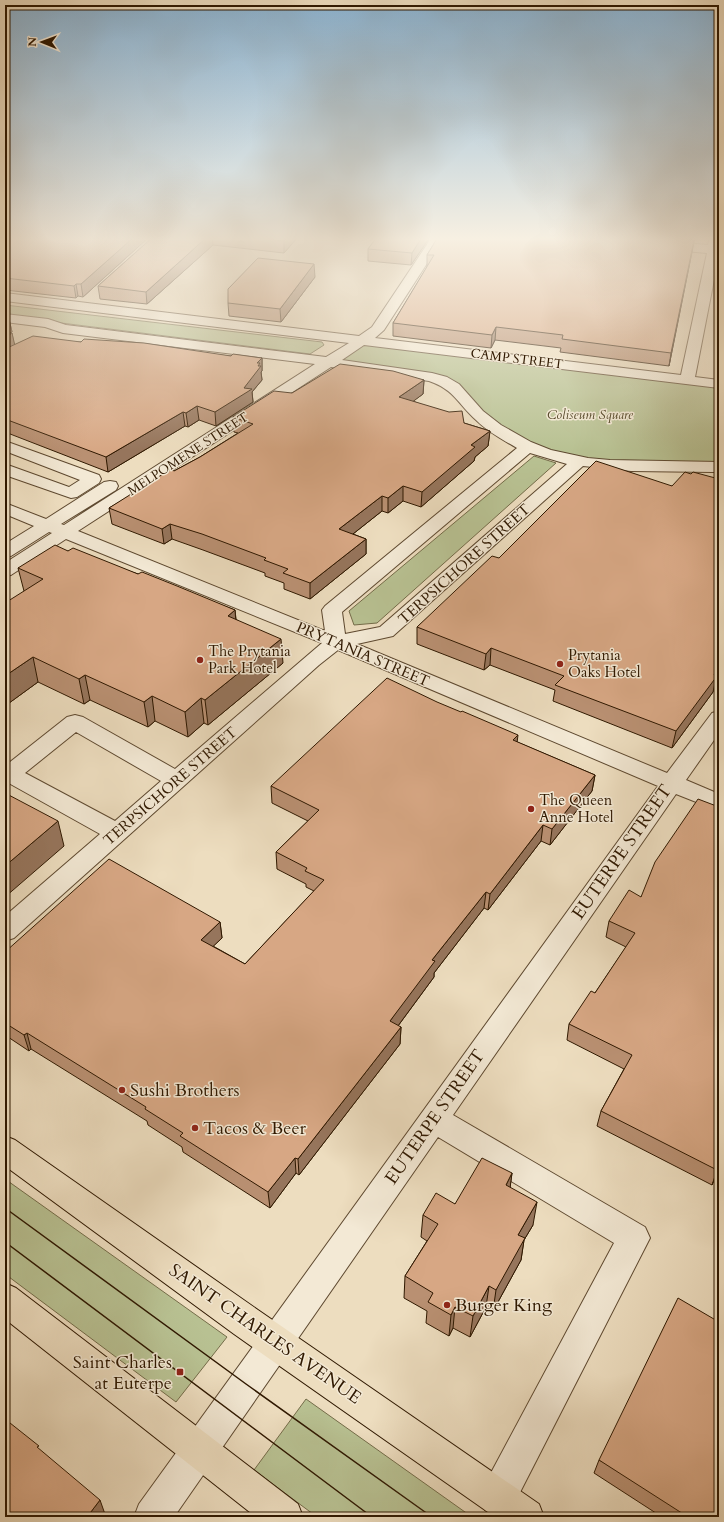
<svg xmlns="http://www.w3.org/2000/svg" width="724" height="1522" viewBox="0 0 724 1522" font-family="Cardo,serif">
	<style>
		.green { fill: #b8c192; stroke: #746c49 }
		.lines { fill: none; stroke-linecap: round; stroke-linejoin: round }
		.minor-casing { stroke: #5e4930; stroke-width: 2 }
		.major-casing { stroke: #2f1800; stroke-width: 2 }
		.minor { fill: #f3e9d5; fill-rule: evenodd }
		.major { fill: #edddbf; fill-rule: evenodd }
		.tram { stroke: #2f1800; stroke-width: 1.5 }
		.wall { fill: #b99072; stroke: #2f1800 }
		.shaded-wall { fill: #96755c; stroke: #2f1800 }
		.building { fill: #d7a784; stroke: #2f1800 }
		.poi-dot { fill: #8f2418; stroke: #f3e9d5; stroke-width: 1.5 }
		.labels { text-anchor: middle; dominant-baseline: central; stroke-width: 3; stroke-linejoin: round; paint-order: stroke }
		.far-street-label { font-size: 13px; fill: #2f1800; stroke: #f3e9d5 }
		.far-park-label { font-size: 13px; font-style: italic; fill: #584b2c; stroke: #f3e9d5 }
		.street-label { font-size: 15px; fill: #2f1800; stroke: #f3e9d5 }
		.poi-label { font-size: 15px; fill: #2f1800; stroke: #f3e9d5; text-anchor: start }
		.near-street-label { font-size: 18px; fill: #2f1800; stroke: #f3e9d5 }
		.near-poi-label { font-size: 18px; fill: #2f1800; stroke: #f3e9d5; text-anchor: start }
	</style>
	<rect width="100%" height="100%" fill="#edddbf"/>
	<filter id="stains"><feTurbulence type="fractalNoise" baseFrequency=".005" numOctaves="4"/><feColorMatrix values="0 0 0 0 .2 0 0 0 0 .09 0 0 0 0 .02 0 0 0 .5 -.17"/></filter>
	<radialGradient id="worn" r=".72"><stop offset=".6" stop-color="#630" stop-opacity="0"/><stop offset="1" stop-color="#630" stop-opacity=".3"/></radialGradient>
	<g class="green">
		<path d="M5 305 322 342 324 345 310 354 5 316Z"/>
		<path d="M363 341 719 384V467H630L528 447 447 382 329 362Z"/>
		<path d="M534 456 556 463 377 623 354 625 349 611Z"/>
		<path d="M5 1179 227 1337 176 1402 5 1274Z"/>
		<path d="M306 1399 472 1517H317L254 1470Z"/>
	</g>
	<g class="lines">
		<g class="minor-casing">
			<g id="minor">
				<path d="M432 237H444L384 330 375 338 681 375 707 253 662 249 658 248 656 245 658 242 662 241 708 245 710 237H719V254L695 377 719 380V388L364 345 342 360 432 373 447 377 459 384 483 411 501 425 531 442 551 450 588 458 610 460 719 462V472H713L631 471 583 466 393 636 357 644 667 773 712 713 719 711V733L686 780 719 794V811L676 794 453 1115 645 1227 650 1238 511 1510 498 1515 485 1510 480 1497 485 1484 614 1243 438 1137 174 1517H134L139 1504 658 786 338 650 319 665 14 938 5 941V916L100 834 5 781V766L67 717 75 715 83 717 175 769 322 643 66 539 11 575 5 576V563L52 533 49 532 11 556 5 557V544L34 526 5 514V503L46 519 104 482 110 481 116 482 118 486 116 490 61 524 64 525 315 364 63 333 45 327 5 322V314L48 319 66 325 326 357 349 343 5 301V293L359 336 372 327ZM331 367 429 381C455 390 458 404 476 420 488 432 503 440 517 448L325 606 322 610 325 631 78 531ZM530 453 567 464 380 627 345 634 342 612ZM76 732 161 781 115 821 25 773Z"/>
				<path d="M5 441 99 475 101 479 99 483 77 497 71 498 5 475V464L69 487 80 480 5 451Z"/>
			</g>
		</g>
		<g class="major-casing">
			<g id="major">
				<path d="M5 1136 15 1140 258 1310 539 1504 544 1517H495L234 1334 5 1166Z"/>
				<path d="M5 1283 16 1288 298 1504 303 1517H256L5 1319Z"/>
			</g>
		</g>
		<use href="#minor" class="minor"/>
		<use href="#major" class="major"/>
		<g class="tram">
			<path d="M5 1208 246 1384 432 1517"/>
			<path d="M5 1242 372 1517"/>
		</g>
	</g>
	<g class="wall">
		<path d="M5 237H149L83 297 78 296 76 298 5 290Z"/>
		<path d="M153 237H298L284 253 213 245 147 304 100 299 98 286Z"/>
		<path d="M377 237H430L411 265 368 261V249Z"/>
		<path d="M438 237H695L669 366 560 352 561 348 495 340 491 348 393 336V323L427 267V255Z"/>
		<path d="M315 277 281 322 229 316 228 303Z"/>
		<path d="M5 318 9 319 12 332 10 333H12L14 345 81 342 231 356 262 358V371L261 372 262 380 252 392 253 402 216 426 199 420 188 427 185 426 108 472 5 432Z"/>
		<path d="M424 380 423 394 413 401 464 423 490 431 488 446 475 457 474 461 421 507 403 501 388 513 382 511 353 534 366 539V554L310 599 284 589V583L265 576V573L203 550 172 539 164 544 112 524 109 508 174 471 200 457 238 433 234 432 233 417 292 393Z"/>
		<path d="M672 486 715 683 713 692 672 748 553 701 555 690 490 665 484 670 417 644V627L499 558Z"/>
		<path d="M68 551 138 574 235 610 236 619 283 663 208 725 204 723 188 737 155 721 148 727 90 700 84 704 38 682 5 706 24 591 18 568Z"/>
		<path d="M517 742 595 775 592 791 550 845 541 841 488 910 484 908 434 973V977L398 1026 401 1027 400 1044 299 1175 296 1173 270 1208 183 1152 182 1147 148 1125 147 1121 31 1049 29 1051 5 1035V952L220 922 222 938 213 946 245 964 314 891 306 887V884L277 869 276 852 308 821 272 803 271 786Z"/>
		<path d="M719 807V1169L712 1185 597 1126 601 1111 624 1069 567 1040 569 1024 595 993 626 947 606 937 609 921 641 897Z"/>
		<path d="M512 1173 510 1187 533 1225 524 1240 521 1260 493 1311 486 1307 470 1337 453 1328 449 1336 426 1323 427 1311 404 1298 405 1276 427 1241 421 1237 423 1215 455 1204Z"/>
		<path d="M599 1460 719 1517H662L594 1473Z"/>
	</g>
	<g class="shaded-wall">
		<path d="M134 237H149L83 297 81 284Z"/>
		<path d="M207 237H212L213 245 147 304 146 292Z"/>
		<path d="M287 237H298L284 253V241Z"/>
		<path d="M422 237H430L411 265 412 253Z"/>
		<path d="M694 240 692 252 669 366 671 353Z"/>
		<path d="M314 264 315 277 281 322 280 309Z"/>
		<path d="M76 284 78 296 76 298 74 286Z"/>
		<path d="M9 319 12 332 5 336V321Z"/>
		<path d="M496 327 495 340 491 348 492 335Z"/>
		<path d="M12 333 15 346 5 352V337Z"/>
		<path d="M262 358V371L261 372 262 380 252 392 253 402 216 426 215 412 244 388 257 363Z"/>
		<path d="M424 380 423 394 399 412V397Z"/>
		<path d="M197 406 199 420 188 427 186 413Z"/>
		<path d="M183 412 185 426 108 472 106 457Z"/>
		<path d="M490 431 488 446 475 457 474 461 421 507 422 492 471 445Z"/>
		<path d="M403 486V501L388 513V498Z"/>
		<path d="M382 496V511L339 545V529Z"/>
		<path d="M5 516 9 536 5 538Z"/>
		<path d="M170 524 172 539 164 544 162 529Z"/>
		<path d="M366 539V554L310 599V583Z"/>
		<path d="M235 610 237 635 228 616Z"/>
		<path d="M281 639 283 663 208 725 205 700Z"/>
		<path d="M491 648 490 665 484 670 486 654Z"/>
		<path d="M33 657 38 682 5 706V676Z"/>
		<path d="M719 667V677L715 683 713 692 672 748 676 731Z"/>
		<path d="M85 675 90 700 84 704 79 679Z"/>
		<path d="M152 696 155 721 148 727 144 702Z"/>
		<path d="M201 698 204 723 188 737 185 712Z"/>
		<path d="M518 735 516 751 513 740Z"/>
		<path d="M595 775 592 791 550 845 552 829Z"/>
		<path d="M58 821 64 846 5 897V866Z"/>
		<path d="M543 825 541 841 488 910 490 894Z"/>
		<path d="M486 892 484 908 434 973V977L389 1038 390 1021 432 960Z"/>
		<path d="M220 922 222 938 203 956 201 940Z"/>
		<path d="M401 1027 400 1044 299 1175 298 1159Z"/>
		<path d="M27 1033 31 1049 29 1051 24 1035Z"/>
		<path d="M295 1158 296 1173 270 1208 268 1192Z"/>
		<path d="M719 1166V1169L712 1185 717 1170Z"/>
		<path d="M512 1173 509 1196 506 1185Z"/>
		<path d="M537 1202 533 1225 524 1240 521 1260 493 1311 496 1290 518 1235Z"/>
		<path d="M489 1286 486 1307 470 1337 473 1316Z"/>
		<path d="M455 1307 453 1328 449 1336 451 1315Z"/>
		<path d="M100 1500 106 1517H87Z"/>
	</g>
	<g class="building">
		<path d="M5 237H134L81 284H76L74 286 5 278Z"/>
		<path d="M153 237H207L146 292 98 286Z"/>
		<path d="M254 237H287L284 241Z"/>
		<path d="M377 237H422L412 253 368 249Z"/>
		<path d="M438 237H662L694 240 671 353 562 339 563 335 496 327 492 335 393 323 434 255H427Z"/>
		<path d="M258 258 314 264 280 309 228 303V289Z"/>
		<path d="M5 318 9 319 5 321Z"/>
		<path d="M5 332 12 333 5 337Z"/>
		<path d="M33 336 81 342 84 339 144 343 231 356 233 354 262 358 257 363H260L258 366H261L244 388 252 389 215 412 197 406 186 413 183 412 106 457 5 419V349Z"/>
		<path d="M340 364 393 371 424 380 399 397 449 412 462 411 464 423 490 431 471 445 475 447 422 492 403 486 388 498 382 496 339 529 366 539 310 583 283 573 288 569 264 560 266 558 202 534 170 524 162 529 109 508 171 469 174 471 200 457 253 424 233 417 274 391 292 393Z"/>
		<path d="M596 461 672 486 685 472 691 474 693 472 719 479V667L714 675 717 676 676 731 555 685 564 676 491 648 486 654 417 627 492 556 499 558Z"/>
		<path d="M55 545 68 551 73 548 138 574 142 572 177 586 235 610 228 616 281 639 205 700 201 698 185 712 152 696 144 702 85 675 79 679 33 657 5 676V603L43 579 18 568Z"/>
		<path d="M387 678 437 702 461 712 462 711 518 735 513 740 595 775 552 829 543 825 490 894 486 892 432 960 435 961 390 1021 401 1027 298 1159 295 1158 268 1192 180 1136 183 1133 145 1109 146 1107 27 1033 24 1035 5 1023V952L109 859 220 922 201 940 245 964 324 880 305 871 307 868 276 852 319 810 271 786Z"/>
		<path d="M5 793 58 821 5 866Z"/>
		<path d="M698 799 719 807V1166L717 1170 601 1111 632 1055 569 1024 591 991 595 993 635 933 609 921 629 890 641 897 655 862Z"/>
		<path d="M482 1158 512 1173 506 1185 537 1202 518 1235 525 1238 496 1290 489 1286 473 1316 455 1307 451 1315 428 1302 433 1293 405 1276 438 1224 423 1215 436 1193 455 1204Z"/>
		<path d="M678 1298 719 1322V1517H688L599 1460Z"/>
		<path d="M5 1419 39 1446 37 1447 100 1500 87 1517H5Z"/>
	</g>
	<linearGradient id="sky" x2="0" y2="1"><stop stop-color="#8bb6d7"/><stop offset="0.53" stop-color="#f7f0e2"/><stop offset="1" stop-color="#f7f0e2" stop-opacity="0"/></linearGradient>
	<rect width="724" height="451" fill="url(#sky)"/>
	<g class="poi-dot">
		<circle cx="200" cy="660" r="4"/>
		<circle cx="560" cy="664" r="4"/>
		<circle cx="531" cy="809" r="4"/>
		<circle cx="122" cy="1090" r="4"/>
		<circle cx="195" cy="1128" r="4"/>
		<circle cx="447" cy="1305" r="4"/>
		<rect x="176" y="1368" width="8" height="8" rx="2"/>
	</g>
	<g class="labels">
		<g class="far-street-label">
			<text transform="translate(517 359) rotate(7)">CAMP STREET</text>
			<text transform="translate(188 454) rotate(-33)">MELPOMENE STREET</text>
		</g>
		<g class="far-park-label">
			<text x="590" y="415">Coliseum Square</text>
		</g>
		<g class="street-label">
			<text transform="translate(464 564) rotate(-42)">TERPSICHORE STREET</text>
			<text transform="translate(363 654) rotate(23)">PRYTANIA STREET</text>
			<text transform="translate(170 786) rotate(-41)">TERPSICHORE STREET</text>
		</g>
		<g class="poi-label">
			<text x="208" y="651">The Prytania<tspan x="208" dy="17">Park Hotel</tspan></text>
			<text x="568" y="655">Prytania<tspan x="568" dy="17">Oaks Hotel</tspan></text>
			<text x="539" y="800">The Queen<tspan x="539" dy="17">Anne Hotel</tspan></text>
		</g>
		<g class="near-street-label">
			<text transform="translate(622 852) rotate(-55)">EUTERPE STREET</text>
			<text transform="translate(435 1117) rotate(-55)">EUTERPE STREET</text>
			<text transform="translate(265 1334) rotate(35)">SAINT CHARLES AVENUE</text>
		</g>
		<g class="near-poi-label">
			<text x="130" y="1090">Sushi Brothers</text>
			<text x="203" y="1128">Tacos &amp; Beer</text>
			<text x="455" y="1305">Burger King</text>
			<text x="172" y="1362" text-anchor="end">Saint Charles<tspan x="172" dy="21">at Euterpe</tspan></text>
		</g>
	</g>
	<rect width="724" height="1522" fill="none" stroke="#edddbf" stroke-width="20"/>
	<rect x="6" y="6" width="712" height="1510" fill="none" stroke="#2f1800" stroke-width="2"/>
	<rect x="10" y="10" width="704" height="1502" fill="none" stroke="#2f1800"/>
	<g transform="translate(42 42) rotate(271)" stroke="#f3e9d5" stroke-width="3" paint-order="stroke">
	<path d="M0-3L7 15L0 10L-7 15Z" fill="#2f1800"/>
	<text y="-6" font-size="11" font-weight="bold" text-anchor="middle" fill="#2f1800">N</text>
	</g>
	<rect width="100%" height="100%" filter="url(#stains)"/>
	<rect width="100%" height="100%" fill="url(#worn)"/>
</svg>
